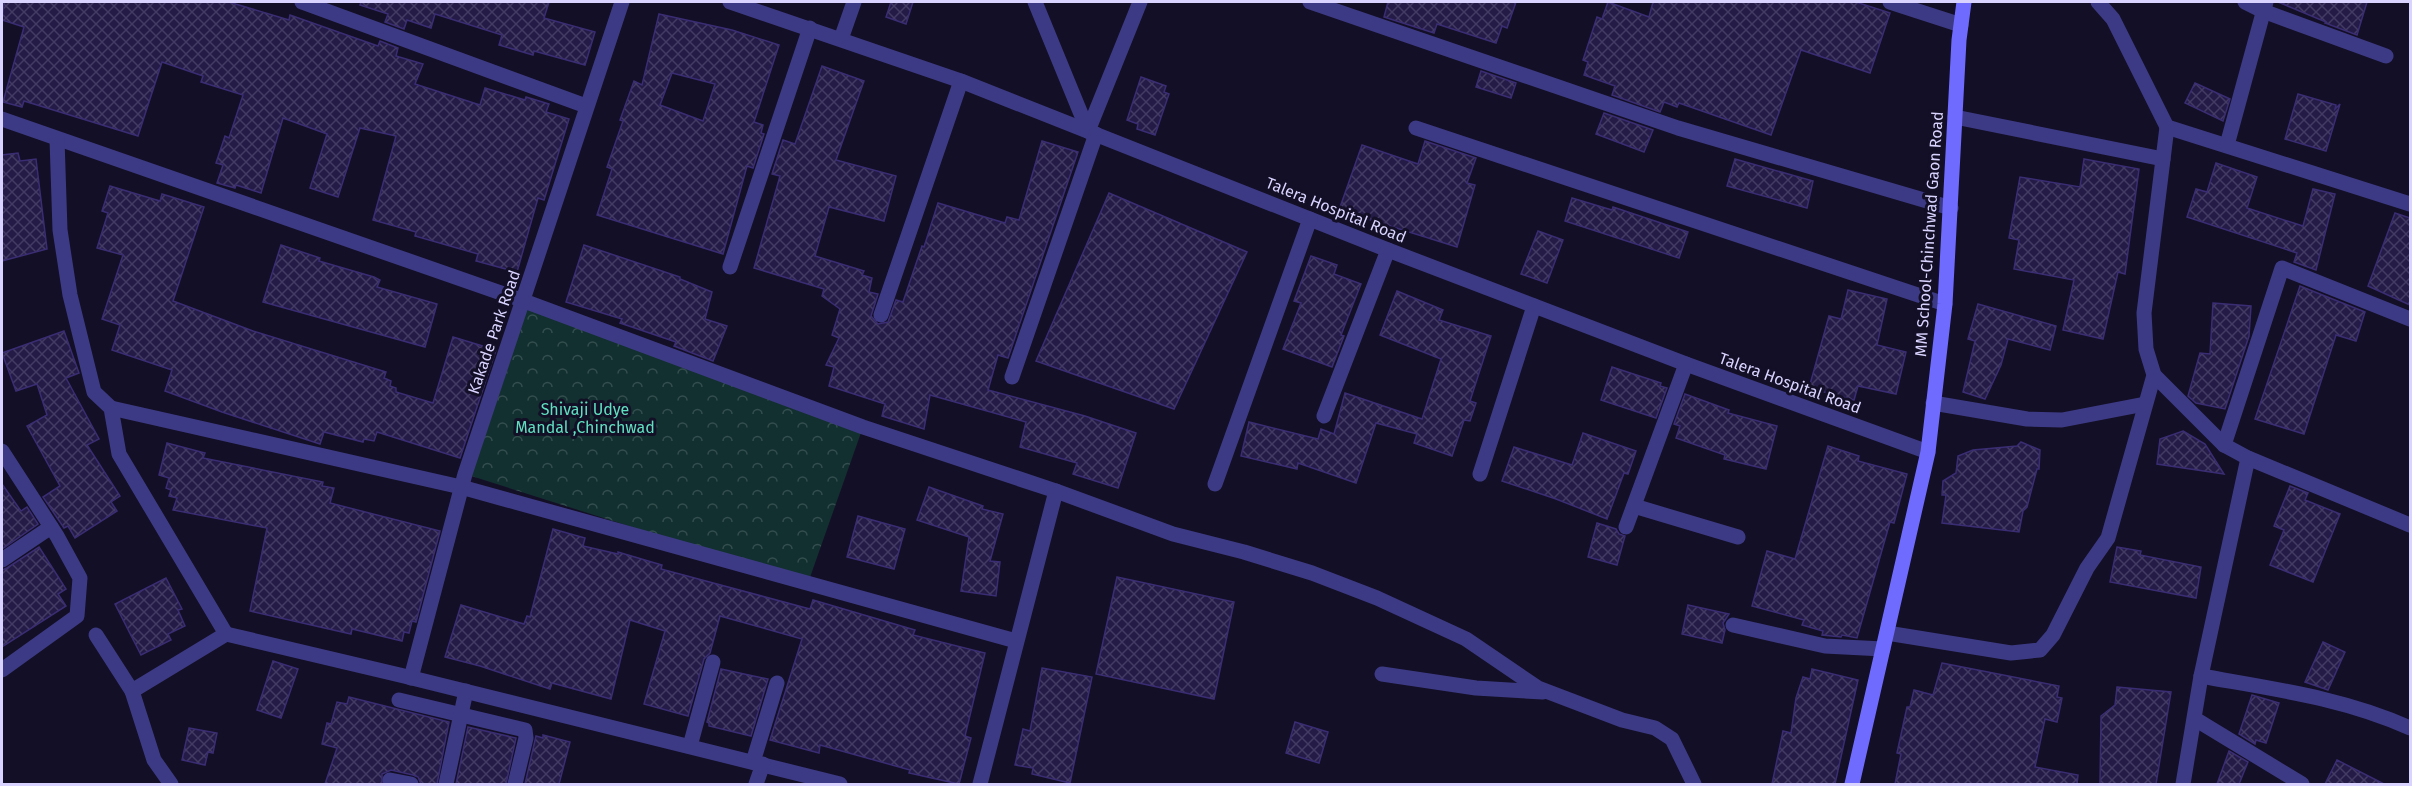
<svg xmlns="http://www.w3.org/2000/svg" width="2412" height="786" viewBox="0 0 2412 786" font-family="'Fira Sans',sans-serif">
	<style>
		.park { fill: url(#park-crowns) }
		.building { fill: url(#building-cross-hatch); stroke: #3b2d73; stroke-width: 1.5; fill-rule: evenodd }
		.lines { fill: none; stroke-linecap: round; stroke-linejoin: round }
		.street { stroke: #3d3a85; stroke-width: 15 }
		.secondary { stroke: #6f6bff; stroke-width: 15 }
		.labels { text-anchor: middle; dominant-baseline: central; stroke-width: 6; stroke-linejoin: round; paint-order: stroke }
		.street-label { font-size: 16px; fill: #d9d4ff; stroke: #130f26 }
		.park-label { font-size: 16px; fill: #5fe0c0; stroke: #130f26 }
	</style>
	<defs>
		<pattern id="park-crowns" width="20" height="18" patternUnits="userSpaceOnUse" patternTransform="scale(1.5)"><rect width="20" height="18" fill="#12302f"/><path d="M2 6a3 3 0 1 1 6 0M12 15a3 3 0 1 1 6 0" fill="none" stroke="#344d4e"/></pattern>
		<pattern id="building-cross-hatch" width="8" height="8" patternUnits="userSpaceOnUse" patternTransform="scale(1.5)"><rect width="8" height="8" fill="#241b47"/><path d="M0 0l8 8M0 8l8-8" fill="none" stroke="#433b63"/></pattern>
	</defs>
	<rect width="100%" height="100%" fill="#130f26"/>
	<path class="park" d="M524 301 863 427 808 583 465 474Z"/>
	<g class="building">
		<path d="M4 2H229L289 20 290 15 378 46 380 41 398 48 396 56 423 64 415 84 480 105 485 88 525 100 526 97 549 104 546 112 569 119 544 200 538 198 517 272 476 261 478 254 415 236 416 232 373 220 396 136 360 128 338 197 310 188 327 134 283 118 261 193 236 185 235 188 217 183 223 165 216 163 225 136 229 138 243 95 201 82 203 76 162 62 138 136 24 101 22 107 3 102 24 27 2 20Z"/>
		<path d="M361 2H549L544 18 595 32 585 65 534 51 533 55 499 45 502 35 435 14 431 28 407 20 404 29 385 22 388 14 360 5Z"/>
		<path d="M891 2H913L906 24 886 17Z"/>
		<path d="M1388 2H1516L1507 28 1502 26 1496 43 1437 24 1434 33 1384 17Z"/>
		<path d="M1608 2 1649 17 1653 2H1856L1890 13 1870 73 1801 50 1771 135 1679 103 1677 107 1664 102 1660 112 1612 95 1615 86 1584 75 1588 62 1583 60 1597 17 1602 19Z"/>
		<path d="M2278 2H2367L2357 35 2325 23 2326 22Z"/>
		<path d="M659 14 732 30 779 45 754 122 763 125 761 133 764 134 753 168 747 166 723 254 597 215 612 169 607 167 623 121 620 120 634 81 642 85ZM672 73 715 84 703 121 660 105Z"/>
		<path d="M822 66 864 81 836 160 896 176 884 221 829 207 815 256 864 271 862 275 872 278 869 292 878 294 871 316 878 324 888 322 896 300 903 302 922 246 924 247 938 203 1005 223 1007 217 1019 220 1042 141 1078 152 1008 358 998 355 988 390 1085 416 1136 433 1118 488 1073 474 1077 463 1020 447 1026 422 930 395 924 429 882 416 885 404 829 386 834 367 826 365 839 338 832 335 840 309 822 296 824 289 754 268 780 176 772 174 783 140 795 144Z"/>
		<path d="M1481 71 1516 83 1511 98 1476 87Z"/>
		<path d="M1141 77 1166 86 1164 92 1169 94 1155 135 1137 129 1138 124 1127 120Z"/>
		<path d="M2195 83 2230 99 2223 121 2185 103Z"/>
		<path d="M2298 94 2336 105 2335 109 2340 104 2326 151 2285 139Z"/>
		<path d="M1604 113 1653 130 1644 152 1596 134Z"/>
		<path d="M1425 141 1476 158 1467 183 1475 185 1457 247 1339 210 1362 145 1418 164Z"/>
		<path d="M18 153 20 161 36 159 47 249 2 261V155Z"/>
		<path d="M1735 159 1813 181 1807 208 1727 186Z"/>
		<path d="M2084 159 2139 169 2125 274 2118 272 2103 339 2063 330 2074 280 2014 269 2019 240 2009 238 2020 177 2080 187Z"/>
		<path d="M2216 163 2257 177 2247 208 2303 226 2313 189 2335 194 2316 270 2294 262 2297 253 2187 217 2196 189 2207 192Z"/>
		<path d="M110 186 160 201 162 194 204 207 173 301 253 331 386 372 384 378 391 381 390 386 396 388V392L433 403 453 337 496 350 460 458 377 432 374 441 364 439 363 442 324 432 320 444 222 412 165 391 172 370 112 350 120 325 102 319 123 255 97 248 108 213 102 211Z"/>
		<path d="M1109 193 1247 252 1174 409 1036 361Z"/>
		<path d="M1572 198 1612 210 1613 207 1688 232 1679 258 1565 221Z"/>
		<path d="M2395 213 2410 218V305L2368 286Z"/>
		<path d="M1538 231 1563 240 1547 283 1521 274Z"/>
		<path d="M281 245 320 258 319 261 374 277 380 280 377 287 437 304 425 347 263 302Z"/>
		<path d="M584 245 680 277V279L712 292 705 319 727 326 713 361 674 346 676 342 620 323 622 319 566 302Z"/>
		<path d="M1311 256 1337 265 1334 274 1361 284 1341 335 1344 336 1332 367 1283 349 1301 303 1294 301Z"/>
		<path d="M2300 286 2365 312 2356 341 2336 335 2304 434 2255 419Z"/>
		<path d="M1848 290 1887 299 1877 345 1906 352 1896 394 1858 386 1854 400 1809 388 1829 316 1841 319Z"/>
		<path d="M1397 291 1443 310 1439 320 1491 336 1470 401 1476 403 1470 421 1464 420 1452 456 1414 443 1417 434 1376 423 1356 483 1298 463 1297 469 1241 456 1249 422 1318 439 1321 429 1334 434 1345 393 1422 419 1441 359 1380 335Z"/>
		<path d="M2213 303 2251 306 2249 336 2225 409 2196 403 2188 396 2200 353 2210 354Z"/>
		<path d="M1978 304 2056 326 2050 350 2008 339 2001 365 1985 399 1963 392 1975 341 1968 339Z"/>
		<path d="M64 331 79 373 66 378 99 439 87 445 120 496 111 502 117 511 75 538 68 526 64 528 43 497 60 486 27 426 47 415 37 384 16 391 2 353Z"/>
		<path d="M1612 367 1661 383 1660 386 1667 388 1656 418 1601 400Z"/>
		<path d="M1685 394 1729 410 1728 413 1777 426 1766 469 1724 459 1725 455 1676 438 1680 426 1674 424Z"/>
		<path d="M2183 431 2205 444 2224 474 2157 464 2160 439Z"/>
		<path d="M1583 433 1636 451 1628 474 1624 473 1607 519 1556 499 1502 481 1514 447 1572 465Z"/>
		<path d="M2021 442 2040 450 2039 469H2037L2027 507 2023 511 2019 532 1942 523 1946 495H1942L1943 481 1956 473 1958 456 1973 450 2017 446Z"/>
		<path d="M167 443 205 453 203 458 323 482 322 486 334 488 330 503 440 531 416 622 412 621 409 633 404 632 402 641 352 629 351 634 250 611 267 528 173 510 177 498 169 496 171 490 166 488 169 478 159 475Z"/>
		<path d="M1828 446 1859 456 1858 461 1907 474 1894 523 1890 522 1857 638 1842 635 1841 637 1822 635 1823 631 1802 625 1804 620 1752 606 1767 551 1795 559Z"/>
		<path d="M2 484 21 511 27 507 38 524 2 549Z"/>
		<path d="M2290 486 2308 493 2305 500 2340 514 2313 582 2270 565 2284 530 2274 526Z"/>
		<path d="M929 487 983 506 982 509 1003 514 990 561 1000 562 996 596 961 591 969 537 917 520Z"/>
		<path d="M858 516 905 529 894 569 847 557Z"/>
		<path d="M1597 523 1616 529 1619 534 1625 536 1617 565 1588 557Z"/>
		<path d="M553 529 585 538 583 546 618 554V552L662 565 661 569 810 609 813 600 915 630 913 635 985 653 965 736 971 738 959 784 909 773 910 770 820 745 819 753 770 740 802 639 720 616 710 653 704 659 688 716 644 704 665 631 630 620 611 699 552 683 550 689 480 666 445 657 461 605 524 624 527 616 530 617Z"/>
		<path d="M39 547 66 589 58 594 66 606 2 647V570L7 568Z"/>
		<path d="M2117 547 2141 551 2140 555 2201 567 2196 598 2110 582Z"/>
		<path d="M1117 577 1234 602 1214 699 1096 674Z"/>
		<path d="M166 578 182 609 178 610 185 626 168 634 171 640 141 655 115 604Z"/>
		<path d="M1688 605 1729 614 1723 623 1725 630 1722 643 1682 634Z"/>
		<path d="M2323 642 2345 652 2328 690 2305 682Z"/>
		<path d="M273 661 298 669 281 718 257 710Z"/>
		<path d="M1942 663 2059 686 2057 697 2062 698 2057 722 2045 719 2035 767 2078 775 2077 784H1895L1901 754 1897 753 1907 707H1910L1914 690 1933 695Z"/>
		<path d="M1042 668 1092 677 1070 783 1032 774 1033 768 1015 765 1023 729 1030 731Z"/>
		<path d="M721 669 768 679 751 736 709 726V723L707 722Z"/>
		<path d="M1812 669 1858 680 1835 784H1772L1783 731 1791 733 1796 698 1803 677 1810 679Z"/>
		<path d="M2117 687 2171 692 2156 784H2100L2101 716 2115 705Z"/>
		<path d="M2252 695 2279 703 2266 743 2256 740 2255 744 2239 734Z"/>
		<path d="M349 697 449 722 437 784H421L418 777 413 775 391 770 382 774V784H325L337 748 322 744 327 723 331 724 337 702 347 704Z"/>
		<path d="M1295 722 1328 732 1319 763 1286 753Z"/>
		<path d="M468 727 516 738 506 784H456Z"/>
		<path d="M189 728 217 733 213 753 208 752 205 765 182 760Z"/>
		<path d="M543 735 570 742 559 784H525L536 736 543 738Z"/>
		<path d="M2229 751 2248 762 2239 784H2217Z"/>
		<path d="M2337 760 2384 784H2325Z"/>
	</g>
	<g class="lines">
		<g class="street">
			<path d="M302 2 586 106"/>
			<path d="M730 2 961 81 1388 250 1686 364 1928 452"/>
			<path d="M1035 2 1088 131"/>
			<path d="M1310 2 1678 128 1951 208"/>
			<path d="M1890 2 1961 25"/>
			<path d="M2098 2 2113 19 2167 127 2410 204"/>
			<path d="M2245 2 2263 11 2386 56"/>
			<path d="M841 39 854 2"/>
			<path d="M1955 117 2163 159"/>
			<path d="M2 119 524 301 863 427 1056 491 1173 534 1244 552 1312 573 1377 598 1466 639 1538 688 1622 720 1655 728 1672 739 1694 784"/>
			<path d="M2167 127 2144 313 2146 349 2154 375 2224 445 2248 458 2410 525"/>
			<path d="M1416 128 1945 304"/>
			<path d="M1088 131 1140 2"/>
			<path d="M57 139 60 230 70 295 94 392 111 408 119 454 226 634"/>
			<path d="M2227 145 2266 2"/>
			<path d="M730 267 810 28"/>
			<path d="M881 315 961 81"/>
			<path d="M1012 377 1096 134"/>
			<path d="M1933 403 2027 419 2062 420 2145 404"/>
			<path d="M111 408 461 487 1016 641"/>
			<path d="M1324 416 1388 250"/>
			<path d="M2224 445 2282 268 2410 319"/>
			<path d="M2 451 57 536 80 578 77 616 2 670"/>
			<path d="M1480 474 1534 306"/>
			<path d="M1215 484 1310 219"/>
			<path d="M1634 506 1738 537"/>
			<path d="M1626 527 1686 364"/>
			<path d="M2 560 51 527"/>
			<path d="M1733 625 1825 646 1883 649"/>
			<path d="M1887 633 2011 653 2040 650 2053 635 2087 568 2108 538 2154 375"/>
			<path d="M96 635 132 691"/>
			<path d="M1382 674 1476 688 1543 692"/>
			<path d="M2201 676C2273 689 2344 698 2410 728"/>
			<path d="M411 678 465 474 622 2"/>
			<path d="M399 700 525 730 526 738 515 784"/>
			<path d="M2195 719 2302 784"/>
			<path d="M690 746 713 662"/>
			<path d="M753 762 777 683"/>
			<path d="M390 780 411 784"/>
			<path d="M171 784 154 760 132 691 226 634 404 676 840 784"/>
			<path d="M446 784 466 691"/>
			<path d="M756 784 763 764"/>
			<path d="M980 784 1056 491"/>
			<path d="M2183 784 2201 676 2248 458"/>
		</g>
		<path class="secondary" d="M1852 784 1928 452 1945 304 1959 40 1964 2"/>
	</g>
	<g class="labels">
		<g class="street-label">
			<text transform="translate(1336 210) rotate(22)">Talera Hospital Road</text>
			<text transform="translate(1929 234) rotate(-86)">MM School-Chinchwad Gaon Road</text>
			<text transform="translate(494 332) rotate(-71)">Kakade Park Road</text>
			<text transform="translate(1790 383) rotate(20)">Talera Hospital Road</text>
		</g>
		<g class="park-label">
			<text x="585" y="409">Shivaji Udye<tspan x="585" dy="18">Mandal ,Chinchwad</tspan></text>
		</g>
	</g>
	<rect width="2412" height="786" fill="none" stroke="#d9d4ff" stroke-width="6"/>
</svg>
